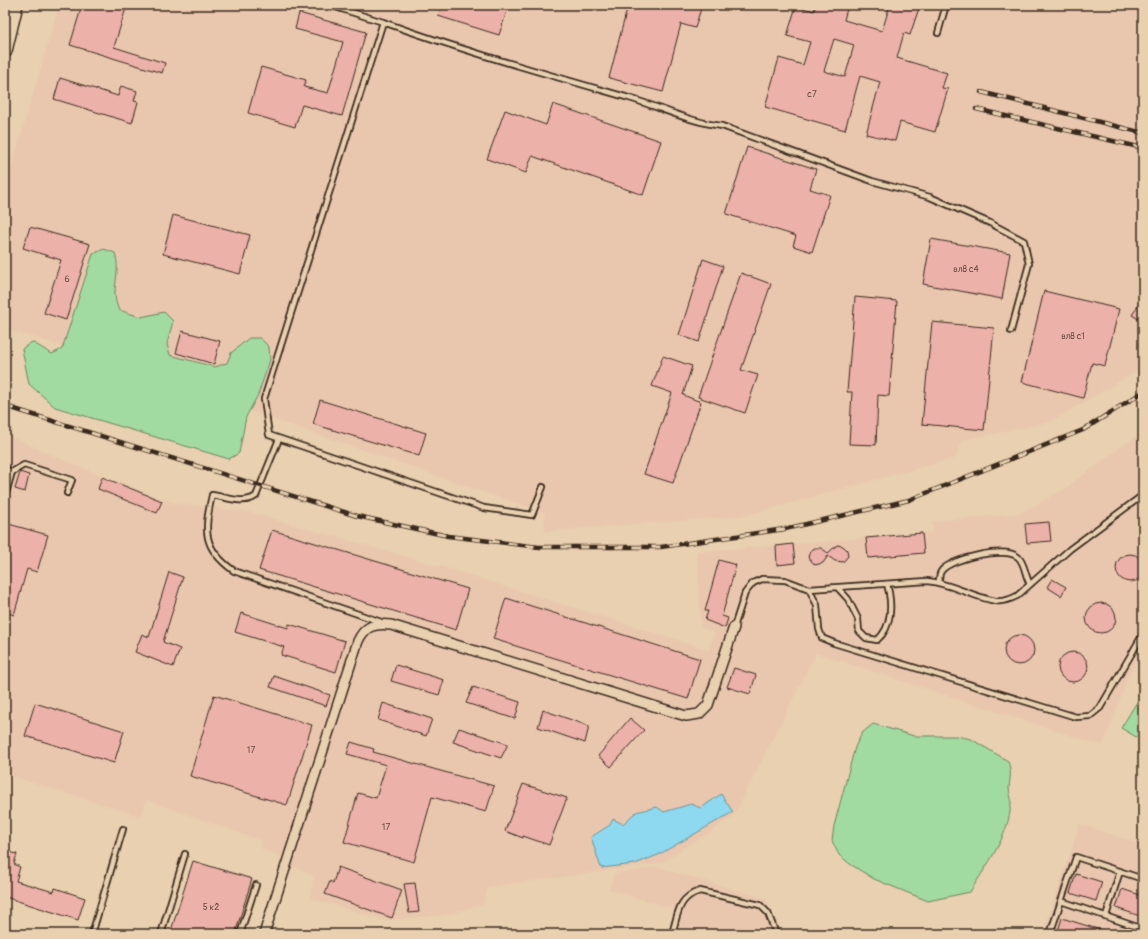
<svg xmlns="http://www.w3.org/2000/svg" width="1148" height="939" viewBox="0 0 1148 939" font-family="Pangolin,sans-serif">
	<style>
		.built { fill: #e9c7ae }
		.green { fill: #a1dba1; stroke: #6e8260 }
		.water { fill: #8ed9ef; stroke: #6d939b }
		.building { fill: #ecb1a9; stroke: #3b2a1e; fill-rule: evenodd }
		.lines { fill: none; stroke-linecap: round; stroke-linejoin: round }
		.lane-casing { stroke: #3b2a1e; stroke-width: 8 }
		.street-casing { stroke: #3b2a1e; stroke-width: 12 }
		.secondary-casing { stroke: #3b2a1e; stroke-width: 16 }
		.lane { stroke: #e8d0b0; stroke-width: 4.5 }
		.street { stroke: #e8d0b0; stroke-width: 9 }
		.secondary { stroke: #e8d0b0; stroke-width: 13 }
		.rail-casing { stroke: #3b2a1e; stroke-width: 4.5 }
		.rail { stroke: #e8d0b0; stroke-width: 3; stroke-dasharray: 9; stroke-linecap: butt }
		.labels { text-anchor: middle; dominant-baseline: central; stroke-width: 4; stroke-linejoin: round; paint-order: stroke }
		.number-label { font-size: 9px; fill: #674c41 }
	</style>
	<rect width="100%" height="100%" fill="#e8d0b0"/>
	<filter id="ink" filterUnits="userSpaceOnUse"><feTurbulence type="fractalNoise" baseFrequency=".025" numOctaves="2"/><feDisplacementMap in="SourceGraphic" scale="8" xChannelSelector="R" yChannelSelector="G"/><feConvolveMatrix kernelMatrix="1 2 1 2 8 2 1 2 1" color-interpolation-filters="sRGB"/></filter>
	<g filter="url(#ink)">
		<g class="built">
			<path d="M59 5H1143V367L1050 422 962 440 955 458 743 516 545 531V513L59 345 5 329V190Z"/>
			<path d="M1143 431V650L1129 675 1103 746 816 653 733 817 661 863 488 887 483 905 445 915 385 920 310 898 314 876 285 863 286 859 262 849 261 841 147 800 140 816 5 774V434L70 463 172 503 248 512 453 570 709 650 715 633 701 628 697 552 933 532 932 521 1018 514 1063 490Z"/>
			<path d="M1080 824 1143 845V934H1043Z"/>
			<path d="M657 867 766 899 782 934H669L676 910 609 889 614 874Z"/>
		</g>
		<g class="green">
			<path d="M104 249 115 253C122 274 109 290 119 310L141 317 164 312 173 321 167 344 170 355 215 367 227 363 231 353 249 338H260L269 347 270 360 258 395 246 417 239 453 229 459 55 407 29 384 22 349 32 342 52 354 62 349 93 254Z"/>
			<path d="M1143 692V741L1121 728Z"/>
			<path d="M873 724 914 736H957L971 739 1008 761C1012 774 1010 775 1009 788 1009 793 1012 798 1011 803 1009 837 987 864 970 892L928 901 874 879 850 864 839 855 832 841 834 826 855 747 862 733Z"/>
		</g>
		<path class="water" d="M721 794 733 812 658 855 635 864 601 868 591 837 610 825 613 819 623 824 636 812 657 807 664 812 691 804 701 808Z"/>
		<g class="building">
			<path d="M82 5H127L114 47 165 63 162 73 70 45Z"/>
			<path d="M442 5H509L499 35 438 16Z"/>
			<path d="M628 5H702L695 28 681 24 663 92 609 78Z"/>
			<path d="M816 5H848L844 20 882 31 890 5H920L910 35 904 33 897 58 947 73 942 88 948 89 935 132 900 122 895 141 866 134 880 82 860 76 845 130 765 107 779 58 803 65 810 42 787 36 796 6 814 11ZM834 39 854 45 845 77 824 71Z"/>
			<path d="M299 13 366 32 342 116 302 105 295 127 248 113 261 67 306 80 304 87 328 93 343 42 295 29Z"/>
			<path d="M60 78 118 96 121 86 137 91 134 101 138 102 132 123 54 99Z"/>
			<path d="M553 104 661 141 643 195 532 156 526 173 487 159 505 110 546 125Z"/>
			<path d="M747 147 816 169 810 189 830 195 812 252 793 246 796 236 726 214Z"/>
			<path d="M173 215 250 235 240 274 163 254Z"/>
			<path d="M30 227 90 244 66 320 44 313 61 260 23 248Z"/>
			<path d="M931 239 1010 253 1002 299 923 284Z"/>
			<path d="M703 259 723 266 699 342 679 335Z"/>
			<path d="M741 273 771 284 741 370 758 375 745 413 698 397Z"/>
			<path d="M1044 291 1119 309 1105 366 1092 363 1083 398 1022 382Z"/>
			<path d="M855 297 897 301 889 396 878 395 876 445 849 444 852 392H847Z"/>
			<path d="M1143 298V322L1132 315Z"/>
			<path d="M932 322 994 328 984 430 922 424Z"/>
			<path d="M182 331 220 341 214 364 176 353Z"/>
			<path d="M663 356 692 366 683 395 701 402 673 483 644 474 672 393 652 386Z"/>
			<path d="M320 400 426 433 419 456 313 424Z"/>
			<path d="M20 472 29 475 25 492 15 489Z"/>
			<path d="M102 477 162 501 157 513 98 489Z"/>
			<path d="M1049 522 1051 541 1027 543 1025 524Z"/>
			<path d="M5 523 48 535 37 572 27 569 14 615 5 612Z"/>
			<path d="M272 530 468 589 456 630 259 570Z"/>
			<path d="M922 533 924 553 868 558 866 538Z"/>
			<path d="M793 544 795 563 777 565 776 546Z"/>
			<path d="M837 545 843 546 847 550 848 556 843 562 835 561 828 556 823 563 815 565 808 557 810 551 815 548H821L828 553Z"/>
			<circle cx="1130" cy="568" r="14"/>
			<path d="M719 560 736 565 722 616 728 618 725 628 705 620 708 611H705Z"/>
			<path d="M169 572 183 577 163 642 180 649 173 667 135 652 142 634 149 637Z"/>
			<path d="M1052 579 1066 587 1061 596 1047 587Z"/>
			<path d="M506 598 700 659 688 699 493 639Z"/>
			<circle cx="1101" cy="618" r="15"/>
			<path d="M241 613 288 628 289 624 345 641 336 672 281 655 284 647 235 632Z"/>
			<circle cx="1019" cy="650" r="15"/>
			<circle cx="1073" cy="667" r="15"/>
			<path d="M396 665 444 680 439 695 391 681Z"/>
			<path d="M734 668 756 675 750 694 727 687Z"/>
			<path d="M274 676 330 695 326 706 270 687Z"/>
			<path d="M473 687 520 702 515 719 466 703Z"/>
			<path d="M214 695 312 725 287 805 190 776Z"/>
			<path d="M35 703 124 731 114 763 25 736Z"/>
			<path d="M383 703 432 719 426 736 378 720Z"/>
			<path d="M543 710 589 726 585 743 538 727Z"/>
			<path d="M630 718 644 730 611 767 598 756Z"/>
			<path d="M459 728 508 744 501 758 453 742Z"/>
			<path d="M351 742 374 749 373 752 494 786 486 812 432 797 414 862 344 842 358 793 376 798 386 765 347 754Z"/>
			<path d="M523 784 567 798 549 845 523 836V838L505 831Z"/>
			<path d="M5 851 17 854 14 864 20 867 16 881 54 892 55 888 85 898 78 920 5 897Z"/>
			<path d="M193 861 252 879 235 934H170Z"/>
			<path d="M338 867 402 890 392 918 325 894 330 881 333 883Z"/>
			<path d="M1076 874 1102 882 1096 901 1070 893Z"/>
			<path d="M415 883 419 912 409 913 404 884Z"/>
			<path d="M1122 889 1143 896V917L1116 908Z"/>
			<path d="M1062 918 1107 932V934H1057Z"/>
		</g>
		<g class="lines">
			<g class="lane-casing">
				<g id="lane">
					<path d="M329 5 383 22 264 399 269 435 484 508 532 515 543 487"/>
					<path d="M383 22C464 51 546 74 629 98 660 107 689 122 722 126L872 181 930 197 990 223 1024 241 1029 264 1011 331"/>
					<path d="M938 33 946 5"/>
					<path d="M279 439 256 496C244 505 225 497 212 495 204 531 202 548 234 571L381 622"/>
					<path d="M5 469 12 472 5 497"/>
					<path d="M12 472 24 465 72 480 67 493"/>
					<path d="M939 582C939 578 939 573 942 570 953 558 1005 546 1018 557 1025 563 1025 576 1030 584"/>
					<path d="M838 588 848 599 858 619 859 631 866 638 877 640C893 627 892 602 887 584"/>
					<path d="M809 589 817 605 819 629 822 638 834 643 1076 717 1090 716 1100 708 1143 634"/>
					<path d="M734 627 745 593 753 583 762 579 785 580 809 589 927 581C951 583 972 597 996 601 1004 602 1011 599 1017 596L1070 549 1143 495"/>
					<path d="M1061 901 1143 929"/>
					<path d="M1106 916 1120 871"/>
					<path d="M92 934 123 829"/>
					<path d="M161 934 185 854"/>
					<path d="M240 934 256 885"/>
					<path d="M672 934C678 914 678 897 700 891L760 905 768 913 776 934"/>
					<path d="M1050 934 1076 857 1143 879"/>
				</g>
			</g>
			<g class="street-casing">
				<path id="street" d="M264 934 358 641C365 626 374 623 391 625L686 716 699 714 708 705 734 627"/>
			</g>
			<g class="secondary-casing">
				<path id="secondary" d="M5 51 16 5"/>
			</g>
			<use href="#lane" class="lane"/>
			<use href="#street" class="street"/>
			<use href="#secondary" class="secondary"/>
			<g class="rail-casing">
				<g id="rail">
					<path d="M981 92 1143 133"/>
					<path d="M976 109 1143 148"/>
					<path d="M5 406 357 516 448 536 539 547H661L785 529 909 500 1083 430 1143 392"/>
				</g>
			</g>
			<use href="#rail" class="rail"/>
		</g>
	</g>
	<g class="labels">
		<g class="number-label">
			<text x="812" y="94">c7</text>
			<text x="966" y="269">вл8 с4</text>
			<text x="67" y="279">6</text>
			<text x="1073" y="336">вл8 с1</text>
			<text x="251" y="750">17</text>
			<text x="386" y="827">17</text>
			<text x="211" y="907">5 к2</text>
		</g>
	</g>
	<rect width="1148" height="939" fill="none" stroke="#e8d0b0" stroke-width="20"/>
	<rect x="10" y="10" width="1128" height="919" fill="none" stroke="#3b2a1e" stroke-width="1.5" filter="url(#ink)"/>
</svg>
